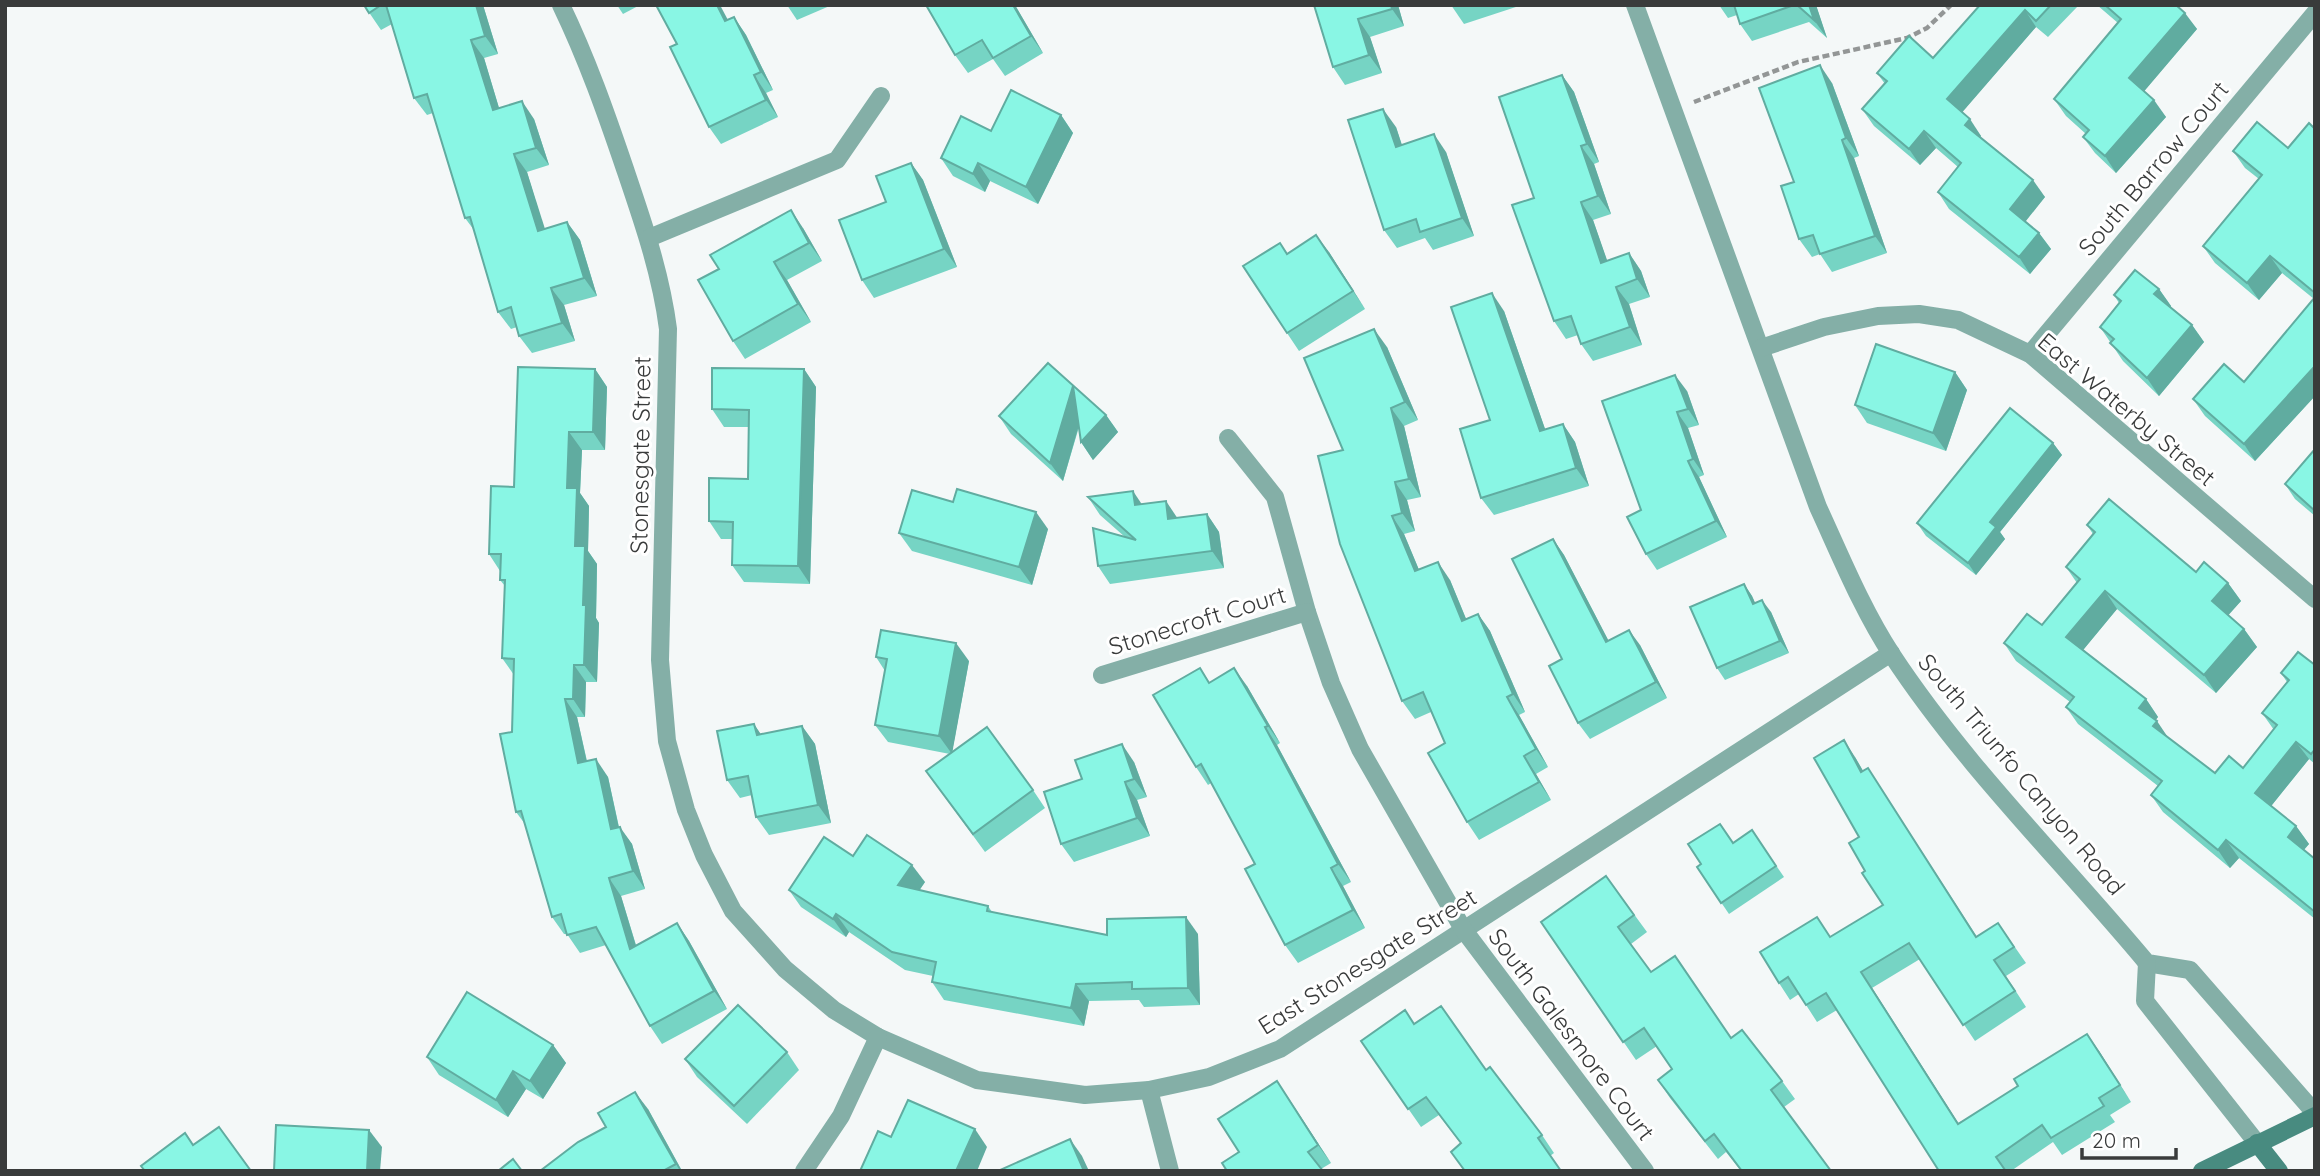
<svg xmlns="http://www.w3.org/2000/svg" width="2320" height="1176" viewBox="0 0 2320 1176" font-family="Quicksand,sans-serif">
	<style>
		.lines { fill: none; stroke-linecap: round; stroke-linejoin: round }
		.path { stroke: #939696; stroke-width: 4.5; stroke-dasharray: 7 3.5; stroke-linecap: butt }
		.street { stroke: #84afa7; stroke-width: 18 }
		.secondary { stroke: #488b80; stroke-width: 18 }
		.wall { fill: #76d4c4 }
		.shaded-wall { fill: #60aca0 }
		.building { fill: #89f6e4; stroke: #60aca0; stroke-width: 2 }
		.labels { text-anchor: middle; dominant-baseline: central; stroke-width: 6; stroke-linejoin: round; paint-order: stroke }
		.street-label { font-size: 24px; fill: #393b3b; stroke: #fff }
	</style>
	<rect width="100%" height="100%" fill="#f4f8f8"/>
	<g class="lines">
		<path class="path" d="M1694 102 1798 62 1907 38 1927 28 1951 5"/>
		<g class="street">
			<path d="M561 5C587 59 606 113 625 169 643 222 661 274 668 329L660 660 667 741 686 810 704 855 733 911 785 969 834 1010 878 1037 977 1080 1085 1095 1149 1090 1209 1077 1280 1049 1891 653"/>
			<path d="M1635 5 1818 507C1841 557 1862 609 1892 655 1965 766 2062 861 2147 963L2190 970 2315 1113"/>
			<path d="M649 238 837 160 881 96"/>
			<path d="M1761 348 1824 327 1878 316 1919 314 1958 320 2030 354 2315 599"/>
			<path d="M2030 354 2315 13"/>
			<path d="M1228 438 1275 497 1307 612 1331 683 1360 749 1463 929 1645 1171"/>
			<path d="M1102 675 1307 612"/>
			<path d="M2147 963 2145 1001 2257 1143"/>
			<path d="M1149 1090 1170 1171"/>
			<path d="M804 1171 841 1116 878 1037"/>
		</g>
		<g class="secondary">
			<path d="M2257 1143 2279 1171"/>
			<path d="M2202 1171 2315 1116"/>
		</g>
	</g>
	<g class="wall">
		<path d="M364 5H483L498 54 484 58 499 108 534 119 549 165 527 172 544 229 567 222 580 240 597 296 564 305 575 341 532 353 519 336 517 327 511 329 498 312 474 230 465 218 433 113 427 115 414 98 392 24 381 30Z"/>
		<path d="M617 5H640L623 14Z"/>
		<path d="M787 5H832L797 20Z"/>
		<path d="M926 5H1015L1043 53 1005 76 993 59 968 73 955 55Z"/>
		<path d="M1314 5H1398L1404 26 1370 37 1382 73 1345 85 1333 67Z"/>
		<path d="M1451 5H1522L1464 24Z"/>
		<path d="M1719 5H1816L1827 38 1809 22 1752 41 1740 24 1737 15 1728 18Z"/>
		<path d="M1980 5H2079L2048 37 2036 27 1962 112 1981 136 1980 137 2045 197 2025 221 2039 233 2051 249 2030 274 1949 209 1938 192 1958 167 1936 148 1920 165 1874 126 1862 109 1885 84 1877 73 1933 58Z"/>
		<path d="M2097 5H2176L2197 29 2144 91 2166 117 2116 173 2095 153 2083 137 2086 134 2066 116 2054 99 2118 23Z"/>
		<path d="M734 17 746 35 773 90 766 93 778 117 721 144 709 127 677 44Z"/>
		<path d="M1562 75 1574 92 1599 162 1594 164 1611 214 1593 220 1607 261 1629 253 1641 271 1650 297 1629 304 1642 345 1593 361 1581 344 1578 335 1566 339 1554 321 1534 198Z"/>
		<path d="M1832 83 1859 156 1854 158 1887 253 1832 272 1820 254 1812 257 1799 239 1794 182Z"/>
		<path d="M1061 115 1073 133 1038 204 990 181 985 192 953 176 941 158 991 131Z"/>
		<path d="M1396 127 1402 145 1446 152 1474 236 1433 250 1425 238 1397 248 1384 230Z"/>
		<path d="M2315 129V396L2255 461 2205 416 2193 399 2244 382 2314 299 2282 273 2259 300 2215 263 2203 246 2259 179 2245 168 2233 151 2288 148Z"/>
		<path d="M911 163 923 180 957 267 874 298 862 280 886 202Z"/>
		<path d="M803 228 822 261 787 280 811 322 745 359 733 341 698 280Z"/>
		<path d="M1280 243 1287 253 1329 252 1365 309 1299 351 1287 333Z"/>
		<path d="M2159 289 2171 306V308L2192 325 2204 342 2159 396 2123 361 2100 327 2119 303 2114 295Z"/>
		<path d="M1504 311 1545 429 1563 424 1575 442 1589 486 1494 515 1481 498 1490 420Z"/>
		<path d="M1387 347 1418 420 1404 426 1421 497 1407 500 1415 531 1404 534 1419 570 1450 580 1466 619 1478 614 1490 631 1525 712 1519 715 1548 767 1536 774 1551 800 1479 840 1467 822 1445 743 1431 712 1415 719 1402 701 1343 450Z"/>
		<path d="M1048 363 1106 415 1118 432 1093 460 1081 442 1079 427 1063 481 1011 434 999 416Z"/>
		<path d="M595 369 607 387 605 450H582L580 493 589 506 588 551 597 564 596 618 599 623 597 682H586L585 717H577L587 761 608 777 619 827 632 844 645 889 621 896 636 945 677 923 689 941 727 1009 662 1044 650 1026 606 945 580 953 567 934H564L552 917 525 824 516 812 512 732 514 675 502 658 505 586 500 580V571L489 554 514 487Z"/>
		<path d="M804 369 816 387 810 584 744 582 732 565V539H721L709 521 748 479 749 427H724L712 409Z"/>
		<path d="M1955 372 1967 390 1946 451 1867 423 1855 405Z"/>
		<path d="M1687 391 1699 425 1688 428 1704 475 1699 477 1727 537 1657 570 1646 554 1641 510 1602 401Z"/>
		<path d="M2053 443 2062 455 2000 532 2005 539 1976 575 1926 536 1917 523Z"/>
		<path d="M2315 449V516L2295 499 2285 484Z"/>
		<path d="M1088 497 1142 504 1178 518 1207 514 1219 532 1224 568 1110 584 1098 566 1125 537 1100 515Z"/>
		<path d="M2087 525 2196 572 2228 583 2241 601 2228 615 2244 629 2257 647 2216 693 2117 609 2083 650 2146 699 2158 717 2155 720 2169 739 2215 773 2243 768 2274 730 2262 713 2287 682 2281 673 2315 665V764L2309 759 2271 806 2296 826 2309 844 2304 850 2315 859V919L2239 858 2230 868 2163 812 2151 795 2158 786 2078 724 2066 707 2070 702 2016 661 2004 643 2042 625 2077 583 2066 567 2093 534Z"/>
		<path d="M1048 529 1032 585 912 551 899 533Z"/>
		<path d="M1553 539 1564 555 1608 640 1640 645 1667 698 1590 739 1578 723 1562 659Z"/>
		<path d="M1744 584 1752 596 1755 603 1771 612 1789 653 1725 680 1717 668Z"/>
		<path d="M876 657 969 661 952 752 1033 790 1045 808 985 852 939 789 950 754 888 742 875 725 885 671Z"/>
		<path d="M1200 668 1210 683 1247 686 1280 743 1277 745 1351 882 1343 886 1365 928 1298 963 1285 945 1255 864 1211 783 1208 785 1196 767Z"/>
		<path d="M754 724 761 735 802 726 815 744 831 823 769 835 756 817 752 795 740 798 727 780Z"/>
		<path d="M1855 757 1863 771 1879 785 1977 937 1998 923 2026 963 2006 976 2026 1007 1975 1041 1920 959 1872 988 1958 1123 2099 1051 2131 1102 2110 1115 2115 1122 2062 1155 2053 1142 2011 1171H1939L1837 1010 1817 1022 1799 994 1790 1000 1779 983 1831 937 1883 905 1865 871 1859 837Z"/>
		<path d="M1134 762 1147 797 1137 800 1150 836 1074 862 1061 844Z"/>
		<path d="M1752 830 1784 877 1729 914 1697 867Z"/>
		<path d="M853 856 925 882 919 890 988 906 992 912 1107 935 1198 934 1200 1005 1144 1007 1139 1000 1089 1001 1084 1026 944 1000 932 982 933 976 905 970 849 932 846 937 801 907 789 890Z"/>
		<path d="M1606 876 1647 932 1631 944 1651 972 1782 1081 1795 1099 1784 1107 1831 1171H1741L1726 1152 1718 1159 1670 1098 1658 1080 1672 1069 1657 1046 1636 1060 1541 922Z"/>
		<path d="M1414 1024 1486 1070 1542 1135 1554 1153 1550 1156 1461 1144 1439 1115 1421 1127 1361 1041Z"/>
		<path d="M553 1045 566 1063 543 1099 526 1089 508 1117 439 1075 427 1057Z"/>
		<path d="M787 1052 799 1070 747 1124 697 1077 685 1059Z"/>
		<path d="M1277 1081 1331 1163 1321 1169 1239 1152Z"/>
		<path d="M648 1109 682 1171H540Z"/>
	</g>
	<g class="shaded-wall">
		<path d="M476 5H483L498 54 485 36Z"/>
		<path d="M717 5H720L738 39 725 21Z"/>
		<path d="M1013 5H1015L1043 53 1031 36Z"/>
		<path d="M1391 5H1398L1404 26 1392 9Z"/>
		<path d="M1809 5H1816L1827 38 1814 20Z"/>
		<path d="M2025 10 2036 27 1959 116 1947 99Z"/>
		<path d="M2185 13 2197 29 2141 95 2129 78Z"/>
		<path d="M734 17 746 35 773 90 761 72Z"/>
		<path d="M1358 19 1370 37 1382 73 1369 55Z"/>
		<path d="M471 40 484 58 505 128 493 110Z"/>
		<path d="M1820 65 1832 83 1859 156 1846 138Z"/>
		<path d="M754 75 766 93 778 117 766 100Z"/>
		<path d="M1562 75 1574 92 1599 162 1587 144Z"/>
		<path d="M2154 100 2166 117 2116 173 2105 156Z"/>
		<path d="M522 101 534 119 549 165 536 148Z"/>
		<path d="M1383 109 1396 127 1408 164 1396 147Z"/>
		<path d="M1061 115 1073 133 1038 204 1026 187Z"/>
		<path d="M1970 119 1981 136 1976 141 1965 125Z"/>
		<path d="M1924 131 1936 148 1920 165 1909 149Z"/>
		<path d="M1434 134 1446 152 1474 236 1462 218Z"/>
		<path d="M1842 140 1854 158 1887 253 1875 236Z"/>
		<path d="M1581 146 1594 164 1611 214 1598 196Z"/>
		<path d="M514 154 527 172 551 248 538 231Z"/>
		<path d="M911 163 923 180 957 267 944 249Z"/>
		<path d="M978 163 990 181 985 192 973 174Z"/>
		<path d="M2033 180 2045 197 2022 226 2010 209Z"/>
		<path d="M1581 202 1593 220 1614 280 1601 263Z"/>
		<path d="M791 210 803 228 822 261 809 243Z"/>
		<path d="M567 222 580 240 597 296 584 278Z"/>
		<path d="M2039 233 2051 249 2030 274 2019 257Z"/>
		<path d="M1316 235 1329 252 1365 309 1353 291Z"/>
		<path d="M1629 253 1641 271 1650 297 1637 279Z"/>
		<path d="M2270 256 2282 273 2259 300 2247 283Z"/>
		<path d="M774 262 787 280 811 322 798 304Z"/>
		<path d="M1616 287 1629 304 1642 345 1630 327Z"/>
		<path d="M551 288 564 305 575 341 562 323Z"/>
		<path d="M2159 289 2171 306 2167 312 2154 294Z"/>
		<path d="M1492 293 1504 311 1552 449 1540 431Z"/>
		<path d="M2192 325 2204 342 2159 396 2147 378Z"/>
		<path d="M1374 329 1387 347 1418 420 1405 402Z"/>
		<path d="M2315 366V396L2255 461 2244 444Z"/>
		<path d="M595 369 607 387 605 450 593 432Z"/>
		<path d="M804 369 816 387 810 584 798 566Z"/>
		<path d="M1955 372 1967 390 1946 451 1933 433Z"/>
		<path d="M1675 375 1687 391 1699 425 1688 409Z"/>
		<path d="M1073 386 1085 404 1063 481 1050 463Z"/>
		<path d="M1391 408 1404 426 1421 497 1409 479Z"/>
		<path d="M1677 412 1688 428 1704 475 1693 459Z"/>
		<path d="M1106 415 1118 432 1093 460 1081 442Z"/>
		<path d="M1563 424 1575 442 1589 486 1576 468Z"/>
		<path d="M569 432 582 450 580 493 589 506 588 551 597 564 596 618 599 623 597 682 584 665 583 605 567 488Z"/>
		<path d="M2053 443 2062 455 2000 532 2005 539 1976 575 1968 563 1990 522Z"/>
		<path d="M1688 461 1699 477 1727 537 1716 521Z"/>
		<path d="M1395 482 1407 500 1415 531 1402 513Z"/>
		<path d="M1133 491 1145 509 1135 505Z"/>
		<path d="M1166 501 1178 519H1168Z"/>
		<path d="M1036 512 1048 529 1032 585 1019 567Z"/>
		<path d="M1207 514 1219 532 1224 568 1212 551Z"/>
		<path d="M1392 516 1404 534 1427 589 1415 571Z"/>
		<path d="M1553 539 1564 555 1617 657 1606 642Z"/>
		<path d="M1438 562 1450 580 1474 638 1462 621Z"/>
		<path d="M2228 583 2241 601 2225 619 2212 601Z"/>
		<path d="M1744 584 1752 596 1761 616 1753 604Z"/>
		<path d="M2105 591 2117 609 2079 655 2066 637Z"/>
		<path d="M1762 600 1771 612 1789 653 1780 641Z"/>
		<path d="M1478 614 1490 631 1525 712 1513 694Z"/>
		<path d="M2244 629 2257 647 2216 693 2204 675Z"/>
		<path d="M1629 630 1640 645 1667 698 1656 682Z"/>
		<path d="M956 643 969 661 952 754 939 736Z"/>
		<path d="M574 665 586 682 585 717 573 699Z"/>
		<path d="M1234 668 1247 686 1280 743 1268 726Z"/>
		<path d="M1507 697 1519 715 1548 767 1536 749Z"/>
		<path d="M565 699 577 717 591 781 578 763Z"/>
		<path d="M2146 699 2158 717 2152 725 2139 708Z"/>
		<path d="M2157 721 2169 739 2153 726Z"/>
		<path d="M754 724 766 742 757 735Z"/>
		<path d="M802 726 815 744 831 823 818 805Z"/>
		<path d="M1265 727 1277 745 1351 882 1338 864Z"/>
		<path d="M1844 740 1855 757 1873 788 1861 772Z"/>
		<path d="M2296 742 2309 759 2268 810 2255 793Z"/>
		<path d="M1122 744 1134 762 1147 797 1134 779Z"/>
		<path d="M1524 756 1536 774 1551 800 1539 782Z"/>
		<path d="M596 759 608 777 623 847 611 829Z"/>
		<path d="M1125 782 1137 800 1150 836 1137 818Z"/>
		<path d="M2296 826 2309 844 2300 854 2288 837Z"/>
		<path d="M620 827 632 844 645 889 633 871Z"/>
		<path d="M2226 840 2239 858 2230 868 2218 850Z"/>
		<path d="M912 865 925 882 911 903 898 885Z"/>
		<path d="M1331 868 1343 886 1365 928 1353 910Z"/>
		<path d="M609 878 621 896 642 966 630 949Z"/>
		<path d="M836 914 849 932 846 937 833 919Z"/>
		<path d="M1186 917 1198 934 1200 1005 1188 988Z"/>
		<path d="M677 923 689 941 727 1009 714 991Z"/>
		<path d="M1861 972 1872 988 1969 1140 1958 1124Z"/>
		<path d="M1076 984 1089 1001 1084 1026 1071 1008Z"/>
		<path d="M2087 1034 2099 1051 2131 1102Z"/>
		<path d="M553 1045 566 1063 543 1099 530 1081Z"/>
		<path d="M513 1071 526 1089 508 1117 496 1100Z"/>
		<path d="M1277 1081 1289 1099 1331 1163 1318 1145Z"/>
		<path d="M635 1092 648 1109 682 1171H680L676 1164Z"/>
		<path d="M975 1129 987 1147 977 1171H956Z"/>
		<path d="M369 1130 382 1147 380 1171H367Z"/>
		<path d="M1070 1139 1082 1156 1089 1171H1084Z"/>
	</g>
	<g class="building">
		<path d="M364 5H381L369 13Z"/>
		<path d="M386 5H476L485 36 471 40 493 110 522 101 536 148 514 154 538 231 567 222 584 278 551 288 562 323 519 336 511 307 498 312 470 217 465 218 427 94 414 98Z"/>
		<path d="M656 5H717L725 21 734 17 761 72 754 75 766 100 709 127 670 47 677 44Z"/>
		<path d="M926 5H1013L1031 36 993 58 982 40 955 55Z"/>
		<path d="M1314 5H1391L1392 9 1358 19 1369 55 1333 67Z"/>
		<path d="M1734 5H1794L1740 24Z"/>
		<path d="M1797 5H1809L1814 20Z"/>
		<path d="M1980 5H2051L2036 21 2025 10 1947 99 1970 119 1965 125 2033 180 2010 209 2039 233 2019 257 1938 192 1961 163 1924 131 1909 149 1862 109 1887 81 1877 73 1909 36 1933 58Z"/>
		<path d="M2105 5H2176L2185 13 2129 78 2154 100 2105 156 2083 137 2089 130 2054 99 2121 19Z"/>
		<path d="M1820 65 1846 138 1842 140 1875 236 1820 254 1813 235 1799 239 1781 186 1794 182 1759 88Z"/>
		<path d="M1562 75 1587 144 1581 146 1598 196 1581 202 1601 263 1629 253 1637 279 1616 287 1630 327 1581 344 1571 316 1554 321 1512 205 1534 198 1499 97Z"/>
		<path d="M1011 90 1061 115 1026 187 978 163 973 174 941 158 961 116 991 131Z"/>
		<path d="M1383 109 1396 147 1434 134 1462 218 1420 232 1416 219 1384 230 1348 120Z"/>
		<path d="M2257 122 2288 148 2309 123 2315 129V293L2270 256 2247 283 2203 246 2262 175 2233 151Z"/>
		<path d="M911 163 944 249 862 280 839 220 886 202 876 176Z"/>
		<path d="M791 210 809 243 774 262 798 304 733 341 698 280 719 269 710 255Z"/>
		<path d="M1316 235 1353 291 1287 333 1243 266 1280 243 1287 254Z"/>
		<path d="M2135 270 2159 289 2154 294 2192 325 2147 378 2110 343 2114 339 2100 327 2121 301 2114 295Z"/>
		<path d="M1492 293 1540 431 1563 424 1576 468 1481 498 1460 429 1490 420 1451 307Z"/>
		<path d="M2315 297V366L2244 444 2193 399 2224 364 2244 382Z"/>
		<path d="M1374 329 1405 402 1391 408 1409 479 1395 482 1402 513 1392 516 1415 571 1438 562 1462 621 1478 614 1513 694 1507 697 1536 749 1524 756 1539 782 1467 822 1428 753 1445 743 1423 692 1402 701 1340 544 1318 456 1343 450 1304 358Z"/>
		<path d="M1876 344 1955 372 1933 433 1855 405Z"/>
		<path d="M1048 363 1106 415 1081 442 1073 386 1050 463 999 416Z"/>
		<path d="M518 367 595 369 593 432H569L567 488H577L575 546H585L583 605H586L584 665H574L573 699H565L578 763 596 759 611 829 620 827 633 871 609 878 630 949 677 923 714 991 650 1026 596 927 567 935 561 914 552 917 521 811 516 812 500 734 512 732 514 659 502 658 505 580H500L501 554H489L491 486 514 487Z"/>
		<path d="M712 368 804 369 798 566 732 565 733 522 709 521V478L748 479 749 410 712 409Z"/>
		<path d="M1675 375 1688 409 1677 412 1693 459 1688 461 1716 521 1646 554 1627 517 1641 510 1602 401Z"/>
		<path d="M2010 408 2053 443 1990 522 1996 527 1968 563 1917 523Z"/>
		<path d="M2315 449V511L2285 484Z"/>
		<path d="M957 489 1036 512 1019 567 899 533 912 490 953 502Z"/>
		<path d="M1133 491 1135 505 1166 501 1168 519 1207 514 1212 551 1098 566 1093 528 1136 540 1088 497Z"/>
		<path d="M2109 499 2196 572 2204 562 2228 583 2212 601 2244 629 2204 675 2105 591 2066 637 2146 699 2139 708 2157 721 2153 726 2215 773 2229 756 2243 768 2277 725 2262 713 2289 680 2281 673 2298 652 2315 665V749L2311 754 2296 742 2255 793 2296 826 2288 837 2315 859V912L2226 840 2218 850 2151 795 2162 781 2066 707 2074 697 2004 643 2027 614 2042 625 2080 579 2066 567 2095 532 2087 525Z"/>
		<path d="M1553 539 1606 642 1629 630 1656 682 1578 723 1549 666 1562 659 1512 559Z"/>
		<path d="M1744 584 1753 604 1762 600 1780 641 1717 668 1690 607Z"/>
		<path d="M881 630 956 643 939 736 875 725 887 659 876 657Z"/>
		<path d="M1200 668 1209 683 1234 668 1268 726 1265 727 1338 864 1331 868 1353 910 1285 945 1245 869 1255 864 1201 764 1196 767 1153 695Z"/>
		<path d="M754 724 757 735 802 726 818 805 756 817 748 776 727 780 717 731Z"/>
		<path d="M987 727 1033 790 973 834 926 771Z"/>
		<path d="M1844 740 1861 772 1868 768 1976 937 1998 923 2014 947 1994 960 2015 991 1963 1025 1909 943 1861 972 1958 1124 2018 1086 2014 1079 2087 1034 2120 1085 2099 1098 2104 1106 2051 1138 2042 1125 1996 1157 2005 1170 2004 1171H1939L1826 993 1806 1005 1788 977 1779 983 1760 952 1817 917 1830 937 1883 905 1862 873 1865 871 1849 843 1859 837 1814 758Z"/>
		<path d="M1122 744 1134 779 1125 782 1137 818 1061 844 1044 792 1082 779 1075 760Z"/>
		<path d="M1720 824 1733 843 1752 830 1776 866 1721 903 1697 867 1701 864 1688 844Z"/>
		<path d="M867 835 912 865 898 885 988 906 987 911 1107 935V919L1186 917 1188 988 1132 989V982L1076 984 1071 1008 932 982 936 962 892 952 836 914 833 919 789 890 824 837 853 856Z"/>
		<path d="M1606 876 1634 915 1618 927 1651 972 1675 956 1731 1038 1742 1030 1782 1081 1771 1090 1831 1171H1742L1714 1134 1705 1141 1658 1080 1672 1069 1644 1028 1623 1042 1541 922Z"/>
		<path d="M467 992 553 1045 530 1081 513 1071 496 1100 427 1057Z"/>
		<path d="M738 1005 787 1052 734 1106 685 1059Z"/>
		<path d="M1441 1006 1486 1070 1490 1067 1542 1135 1538 1138 1561 1171H1465L1451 1152 1461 1143 1426 1097 1408 1109 1361 1041 1405 1010 1414 1024Z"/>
		<path d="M1277 1081 1318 1145 1308 1152 1323 1171H1227L1222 1163 1239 1152 1218 1119Z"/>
		<path d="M635 1092 676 1164 663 1171H540L578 1142 606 1127 598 1113Z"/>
		<path d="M908 1100 975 1129 956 1171H860L878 1131 891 1137Z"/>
		<path d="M276 1125 369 1130 367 1171H274Z"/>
		<path d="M219 1127 251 1171H145L141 1166 185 1133 193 1145Z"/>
		<path d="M1070 1139 1084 1171H1001L1000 1170Z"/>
		<path d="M513 1159 522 1171H498Z"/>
	</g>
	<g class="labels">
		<g class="street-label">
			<text transform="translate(2153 168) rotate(-50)">South Barrow Court</text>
			<text transform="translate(2127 409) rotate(40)">East Waterby Street</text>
			<text transform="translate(640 455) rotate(-89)">Stonesgate Street</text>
			<text transform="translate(1197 620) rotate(-17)">Stonecroft Court</text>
			<text transform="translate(2022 774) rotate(50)">South Triunfo Canyon Road</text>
			<text transform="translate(1367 961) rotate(-32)">East Stonesgate Street</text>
			<text transform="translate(1572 1034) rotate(53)">South Galesmore Court</text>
		</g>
	</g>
	<rect width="2320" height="1176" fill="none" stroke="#393b3b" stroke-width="14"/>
	<path d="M2082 1148v10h94v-10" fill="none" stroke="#393b3b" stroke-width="3.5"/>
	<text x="2092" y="1148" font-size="21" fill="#393b3b" stroke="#ffffff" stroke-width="5" paint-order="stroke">20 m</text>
</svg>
